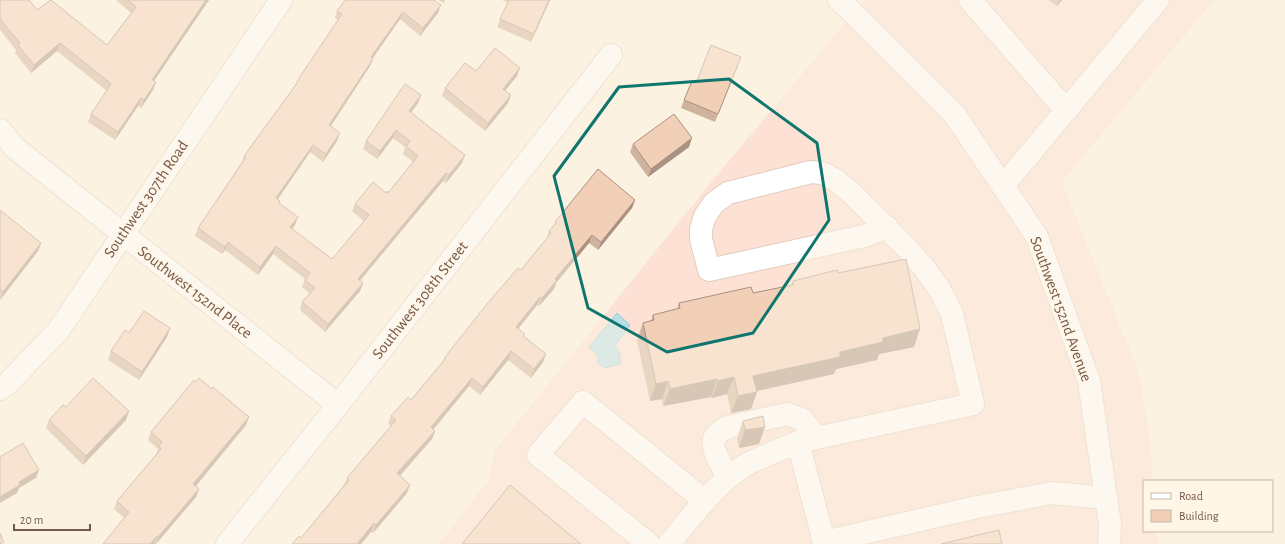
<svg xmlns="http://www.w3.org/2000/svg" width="1285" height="544" viewBox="0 0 1285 544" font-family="'Alegreya Sans',sans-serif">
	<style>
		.commercial { fill: #fde1d4 }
		.water { fill: #b5dee6; stroke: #9ccdd8 }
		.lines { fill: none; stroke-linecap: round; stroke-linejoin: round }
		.minor-casing { stroke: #e1cebd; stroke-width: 24 }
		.minor { stroke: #fff; stroke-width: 22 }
		.wall { fill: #d0b39e }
		.shaded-wall { fill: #a99281 }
		.building { fill: #f2d0b8; stroke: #a99281 }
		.marked { fill: none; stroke: #0f766e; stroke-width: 3; stroke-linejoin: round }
		.labels { text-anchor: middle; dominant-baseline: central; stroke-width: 3; stroke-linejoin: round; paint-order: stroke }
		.street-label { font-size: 16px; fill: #745848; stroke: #fff6e7 }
	</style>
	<rect width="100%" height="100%" fill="#fcf2e1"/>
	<path class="commercial" d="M864 0H1214L1062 182 1139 373 1149 430 1153 481H1144V531H1157L1158 544H439L488 481 496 449 717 175Z"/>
	<path class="water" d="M617 313 630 325 615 345 620 355V364L604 368 597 362 599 357 589 347Z"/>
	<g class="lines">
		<g class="minor-casing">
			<g id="minor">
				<path d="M839 0 846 6 955 115 1037 237 1089 381 1110 525 1109 544"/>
				<path d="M970 0 1066 110"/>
				<path d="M0 130 15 148 338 405"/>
				<path d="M1003 186 1158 0"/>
				<path d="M0 389 7 384 58 331 281 0"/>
				<path d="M798 442 973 404 952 314 940 290 925 269 908 249 850 192 836 180 822 173 811 172 728 193 714 203 705 216 701 229V239L709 270 864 236 887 227"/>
				<path d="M728 477C723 468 709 447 715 437 718 432 723 430 728 427L787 414 802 419 817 438"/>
				<path d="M227 544 338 405 611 55"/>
				<path d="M649 544 538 455 583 402 705 501"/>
				<path d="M669 544C692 516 713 486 744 466 761 456 781 450 798 442L824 542 977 507 1052 493 1106 498"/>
			</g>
		</g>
		<use href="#minor" class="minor"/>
	</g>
	<g class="wall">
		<path d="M0 0 37 10 107 45 131 13 116 0H209L154 81 156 82 153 90 141 108 138 106 115 140 88 122 91 114 107 91 57 51 31 73 15 53 16 50 0 30Z"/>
		<path d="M345 0 438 13 420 36 400 19 373 58 370 66 331 126 337 141 323 162 310 152 278 199 280 201 279 203 295 225 292 229 332 259 364 221 352 211 355 204 386 193H388L413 162 403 154 405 147 393 138 377 159 363 149 366 141 421 95 418 103 411 113 462 163 446 183 443 181 360 281 363 283 360 291 325 332 300 310 302 302 310 294 302 287 305 279 273 254 258 275 225 250 222 254 195 236 198 228 242 162 244 156 295 86 338 20 335 18 337 11Z"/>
		<path d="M438 0H445L444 3Z"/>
		<path d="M502 0H550L531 42 497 27 500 19 508 3Z"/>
		<path d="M1049 0H1062L1057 6Z"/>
		<path d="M738 66 715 122 681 108 684 100 696 83Z"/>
		<path d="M476 71 517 76 505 90 508 103 485 131 442 96 445 88Z"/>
		<path d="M633 144 689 147 648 177 630 152Z"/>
		<path d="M635 200 632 208 598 250 589 243 556 283 554 289 539 306 537 305 518 329 524 336 546 354 543 362 531 378 508 360 480 395 469 386 433 429 435 431 432 439 400 476 407 493 373 533 371 532 361 544H292L301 538 344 485 347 478 391 426 388 424 391 416 411 400 443 361 445 357 521 270 547 238 549 231 554 226 555 222Z"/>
		<path d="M0 210 41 243 38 251 0 300Z"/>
		<path d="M838 273 914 347 879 354 877 360 836 369 834 374 757 391V392L751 409 731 413 727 394 712 398 711 397 663 406 662 399 650 401 637 340 643 323 651 320 653 315 677 309 679 303 753 293 791 285 793 281Z"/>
		<path d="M170 328 167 337 139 380 108 360 111 351 129 333Z"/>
		<path d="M129 411 126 420 83 465 46 428 49 420Z"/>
		<path d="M743 421 759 444 739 448 737 438Z"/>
		<path d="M246 425 196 486 199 489 196 497 156 544H103L124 518 114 509 117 501 156 455V454L158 449 148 440 151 432Z"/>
	</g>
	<g class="shaded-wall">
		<path d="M206 0H209L149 88 152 80Z"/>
		<path d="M549 0H550L531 42 534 34Z"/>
		<path d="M1059 0H1062L1057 6Z"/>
		<path d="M441 5 438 13 420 36 423 28Z"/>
		<path d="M403 12 400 19 368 65 371 57Z"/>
		<path d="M60 43 57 51 31 73 34 65Z"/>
		<path d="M373 59 370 66 326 133 329 125Z"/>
		<path d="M520 68 517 76 500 97 503 89Z"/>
		<path d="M156 82 153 90 141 108 144 100Z"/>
		<path d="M421 95 418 103 406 119 409 111Z"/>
		<path d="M511 95 508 103 485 131 488 123Z"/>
		<path d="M141 98 138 106 115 140 118 132Z"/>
		<path d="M396 130 393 138 377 159 380 151Z"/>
		<path d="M340 133 337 141 323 162 326 154Z"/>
		<path d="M692 138 689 147 648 177 651 169Z"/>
		<path d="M313 145 310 152 273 206 276 198Z"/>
		<path d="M465 155 462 163 446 183 449 175Z"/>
		<path d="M446 173 443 181 355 286 358 279Z"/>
		<path d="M635 200 632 208 598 250 601 242Z"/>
		<path d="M298 217 295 225 287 235 290 227Z"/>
		<path d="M592 235 589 243 556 283 554 289 539 306 542 298 555 279Z"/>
		<path d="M228 242 225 250 222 254 225 247Z"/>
		<path d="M41 243 38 251 0 300 3 292Z"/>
		<path d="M276 246 273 254 258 275 260 267Z"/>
		<path d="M363 283 360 291 325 332 328 324Z"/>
		<path d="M540 297 537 305 513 335 516 327Z"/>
		<path d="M170 328 167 337 139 380 142 372Z"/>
		<path d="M920 329 914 347 879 354 877 360 836 369 834 374 747 393 753 376 883 338Z"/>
		<path d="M511 351 508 360 480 395 483 387Z"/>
		<path d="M546 354 543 362 531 378 534 369Z"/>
		<path d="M734 377 727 394 712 398 718 381Z"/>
		<path d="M472 378 469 386 428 436 431 427Z"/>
		<path d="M717 379 711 397 663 406 670 389Z"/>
		<path d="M668 381 662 399 650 401 656 384Z"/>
		<path d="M757 392 751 409 731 413 738 396Z"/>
		<path d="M129 411 126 420 83 465 86 456Z"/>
		<path d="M249 417 246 425 190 493 193 484Z"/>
		<path d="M765 427 759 444 739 448 745 430Z"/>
		<path d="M435 431 432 439 394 482 397 473Z"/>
		<path d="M39 470 36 478 19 488 17 493 0 503V497L19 482Z"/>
		<path d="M410 485 407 493 373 533 376 525Z"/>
		<path d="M199 489 196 497 156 544 158 537Z"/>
		<path d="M374 523 371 532 361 544H357Z"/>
		<path d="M157 536 154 544H150Z"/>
	</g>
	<g class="building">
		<path d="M0 0H29L37 10 51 0 107 45 136 7 128 0H206L152 80 156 82 144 100 141 98 118 132 91 114 111 84 109 82 60 43 34 65 18 45 20 43 0 19Z"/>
		<path d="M345 0H434L441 5 423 28 403 12 371 57 373 59 329 125 340 133 326 154 313 145 276 198 280 201 279 203 298 217 290 227 332 259 369 215 355 204 373 182 386 193 387 191 388 193 418 156 406 146 410 141 396 130 380 151 366 141 405 84 421 95 409 111 465 155 449 175 446 173 358 279 363 283 328 324 302 302 315 288 305 280 310 273 276 246 260 267 228 242 225 247 198 228 246 157 244 156 295 86 301 75 342 14 337 11Z"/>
		<path d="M509 0H549L534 34 500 19Z"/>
		<path d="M711 45 741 57 718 114 684 100 692 81 696 83Z"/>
		<path d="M495 48 520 68 503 89 511 95 488 123 445 88 465 63 476 71Z"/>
		<path d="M674 114 692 138 651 169 633 144Z"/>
		<path d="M598 169 635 200 601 242 592 235 555 279 557 280 542 298 540 297 516 327 525 334 523 336 546 354 534 369 511 351 483 387 472 378 431 427 435 431 397 473 410 485 376 525 374 523 357 544H292L299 536 301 538 349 480 347 478 396 420 391 416 408 397 411 400 446 358 445 357 487 304 518 268 521 270 551 233 549 231 556 223 555 222Z"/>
		<path d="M0 210 41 243 3 292 0 289Z"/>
		<path d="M906 259 920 329 883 338V342L840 352V357L753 376 757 392 738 396 734 377 718 381 717 379 670 389 668 381 656 384 643 323 654 320 653 315 680 308 679 303 751 287 753 293 793 285V281L837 270 838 273Z"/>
		<path d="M144 311 170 328 142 372 111 351 125 330 129 333Z"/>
		<path d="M93 378 129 411 86 456 49 420 63 405 66 407Z"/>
		<path d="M199 378 212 389 213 387 249 417 193 484 199 489 158 537 157 536 150 544H103L129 512 117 501 161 449 159 446 162 442 151 432 194 380 196 382Z"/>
		<path d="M763 416 765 427 745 430 743 421Z"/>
		<path d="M23 443 39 470 19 482 20 485 0 497V457Z"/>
		<path d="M510 485 581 544H462Z"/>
		<path d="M999 530 1002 544H941Z"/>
		<path d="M0 533 4 542 0 544Z"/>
	</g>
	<path d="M0 0H1285V544H0ZM729 79 817 143 829 220 753 333 667 352 588 308 554 176 619 87Z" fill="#fcf2e1" fill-opacity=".55" fill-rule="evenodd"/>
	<path class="marked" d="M729 79 817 143 829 220 753 333 667 352 588 308 554 176 619 87Z"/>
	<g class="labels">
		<g class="street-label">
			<text transform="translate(146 199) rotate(-56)">Southwest 307th Road</text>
			<text transform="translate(195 292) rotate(38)">Southwest 152nd Place</text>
			<text transform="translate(420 300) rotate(-52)">Southwest 308th Street</text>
			<text transform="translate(1061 309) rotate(70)">Southwest 152nd Avenue</text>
		</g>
	</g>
	<rect x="1143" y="480" width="130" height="52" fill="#fff6e7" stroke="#c7b7a7"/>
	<rect x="1151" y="493" width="20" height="6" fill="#ffffff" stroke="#c7b7a7"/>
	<text x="1179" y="500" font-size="12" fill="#745848">Road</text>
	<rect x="1151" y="510" width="20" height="12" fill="#f2d0b8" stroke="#c7b7a7"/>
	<text x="1179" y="520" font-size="12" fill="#745848">Building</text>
	<path d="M14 524v6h76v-6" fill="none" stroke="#745848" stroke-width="2"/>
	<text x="20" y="524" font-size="12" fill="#745848" stroke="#fff6e7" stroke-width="3" paint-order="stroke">20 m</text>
</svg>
